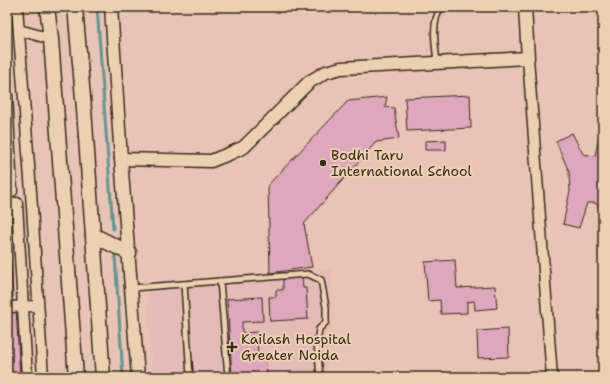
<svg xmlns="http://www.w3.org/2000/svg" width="610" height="384" viewBox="0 0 610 384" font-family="'Shantell Sans',sans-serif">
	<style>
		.built { fill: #e4bbb7 }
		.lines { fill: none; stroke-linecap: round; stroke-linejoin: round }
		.stream { stroke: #689292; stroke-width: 3 }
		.building { fill: #dea7bd; stroke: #3b2a1e }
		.service-casing { stroke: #3b2a1e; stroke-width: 8 }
		.minor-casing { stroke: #3b2a1e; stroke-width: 13 }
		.tertiary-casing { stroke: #3b2a1e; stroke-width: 15 }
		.secondary-casing { stroke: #3b2a1e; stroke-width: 17 }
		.service { stroke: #ebd1b2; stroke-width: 5 }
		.minor { stroke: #ebd1b2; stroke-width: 10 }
		.tertiary { stroke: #ebd1b2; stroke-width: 12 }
		.secondary { stroke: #ebd1b2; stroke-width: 14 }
		.poi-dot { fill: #3b2a1e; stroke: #ebd1b2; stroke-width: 1.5 }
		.labels { text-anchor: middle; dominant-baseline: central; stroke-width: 4; stroke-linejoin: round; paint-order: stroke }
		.poi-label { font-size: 14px; fill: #3b2a1e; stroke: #ebd1b2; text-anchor: start }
	</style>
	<rect width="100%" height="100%" fill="#e7c4b5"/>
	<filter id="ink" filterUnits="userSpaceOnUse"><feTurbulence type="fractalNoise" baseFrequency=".025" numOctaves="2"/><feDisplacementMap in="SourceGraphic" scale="8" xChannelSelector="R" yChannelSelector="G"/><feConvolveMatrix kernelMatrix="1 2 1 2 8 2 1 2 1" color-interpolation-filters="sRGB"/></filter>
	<g filter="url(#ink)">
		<path class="built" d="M331 269 332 329 325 330 327 377H152L147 284Z"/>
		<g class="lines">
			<g class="stream">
				<path d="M97 7 113 229"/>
				<path d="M115 255 123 377"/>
			</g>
		</g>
		<g class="building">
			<path d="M470 95 471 128 407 131 405 98Z"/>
			<path d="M387 97 385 107 394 108 399 139 376 142 304 224 312 267 270 273 268 185 348 101Z"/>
			<path d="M603 130V169L602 173 603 175V218L596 203H587L579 228 563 224 570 191 569 172 556 141 572 133 583 154 595 156 600 131Z"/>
			<path d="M446 140V150H425V141Z"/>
			<path d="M7 210 13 297 7 298Z"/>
			<path d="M455 260 457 288 495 286 497 308 475 310 474 301 467 302V313L441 314 440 300 428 301 425 262Z"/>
			<path d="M302 277 303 288H306L308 319 270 321 269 297H276V290H283V278Z"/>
			<path d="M262 297 263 321 242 322V333L257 332 258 360 266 359 267 377H247V376L232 377 227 299Z"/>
			<path d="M16 310 20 377H7V311Z"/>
			<path d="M508 329 509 357 478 358 477 331Z"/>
		</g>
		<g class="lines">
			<g class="service-casing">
				<g id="service">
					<path d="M437 62C435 44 431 23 441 7"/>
					<path d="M220 281 228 377"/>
					<path d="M184 284 190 377"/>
					<path d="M132 288 308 274 321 280 326 307V322L319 329 317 343 320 377"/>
				</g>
			</g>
			<g class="minor-casing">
				<g id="minor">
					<path d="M17 7 31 192 43 377"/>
					<path d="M19 30 51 39"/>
					<path d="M528 58 552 377"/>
					<path d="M7 95 12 191 7 192"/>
					<path d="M7 204 17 203 27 377"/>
					<path d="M7 307 38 306"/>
				</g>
			</g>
			<g class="tertiary-casing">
				<g id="tertiary">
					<path d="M111 7 121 159 138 377"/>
					<path d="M121 159 211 161 231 153 244 147 309 82 326 72 341 68 528 58 525 7"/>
				</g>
			</g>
			<g class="secondary-casing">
				<g id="secondary">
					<path d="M47 7 51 39 76 377"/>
					<path d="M75 7 84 109 103 377"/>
					<path d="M93 235 129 253"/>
				</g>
			</g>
			<use href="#service" class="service"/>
			<use href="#minor" class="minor"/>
			<use href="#tertiary" class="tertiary"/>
			<use href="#secondary" class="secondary"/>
		</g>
	</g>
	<g class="poi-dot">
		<circle cx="323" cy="163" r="4"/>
		<path d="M230 341h4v4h4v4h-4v4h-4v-4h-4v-4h4z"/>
	</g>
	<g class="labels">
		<g class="poi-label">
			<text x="331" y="155">Bodhi Taru<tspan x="331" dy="16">International School</tspan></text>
			<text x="241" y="339">Kailash Hospital<tspan x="241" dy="16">Greater Noida</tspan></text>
		</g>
	</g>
	<rect width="610" height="384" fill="none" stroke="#ebd1b2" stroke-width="24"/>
	<rect x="12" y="12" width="586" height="360" fill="none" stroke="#3b2a1e" stroke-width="1.5" filter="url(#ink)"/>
</svg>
